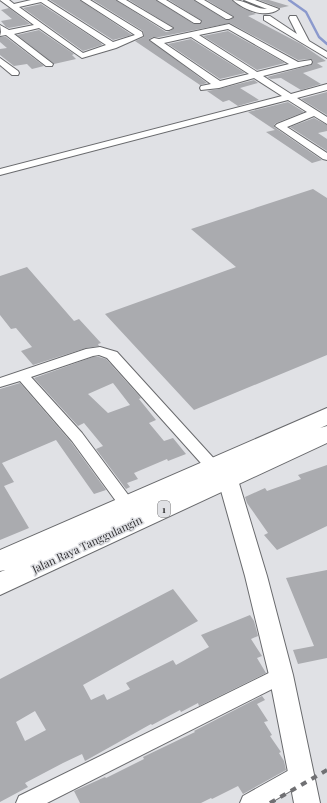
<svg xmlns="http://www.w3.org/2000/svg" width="327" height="803" viewBox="0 0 327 803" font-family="'Playfair Display',serif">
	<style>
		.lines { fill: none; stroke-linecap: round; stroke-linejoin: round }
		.stream { stroke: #8b99cd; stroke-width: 2.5 }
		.building { fill: #aaabaf; fill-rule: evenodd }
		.minor-casing { stroke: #696a6d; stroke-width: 2 }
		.tertiary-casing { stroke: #696a6d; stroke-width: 2 }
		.trunk-casing { stroke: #696a6d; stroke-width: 2 }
		.minor { fill: #fff; fill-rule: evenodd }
		.tertiary { fill: #fff; fill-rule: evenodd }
		.trunk { fill: #fff; fill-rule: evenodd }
		.rail { stroke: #707073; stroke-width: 4; stroke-dasharray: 6 6; stroke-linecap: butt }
		.labels { text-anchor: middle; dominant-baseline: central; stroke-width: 3; stroke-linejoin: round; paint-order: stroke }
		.shield { fill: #e0e1e5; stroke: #68696b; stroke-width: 1 }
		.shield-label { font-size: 10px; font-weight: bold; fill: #353537 }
		.street-label { font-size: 11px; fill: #353537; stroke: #e0e1e5 }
	</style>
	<rect width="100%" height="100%" fill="#e0e1e5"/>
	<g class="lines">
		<path class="stream" d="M289 0 306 12 319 37 327 44"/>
	</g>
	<g class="building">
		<path d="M50 0H80L132 35 113 40Z"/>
		<path d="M93 0H116L166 32 170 31 174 28 129 0H156L194 24H200L202 21 169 0H194L226 20H230L234 17 207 0H232L242 8 256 14 248 16 301 44 326 61 317 63 323 67 303 73 321 84 301 90 281 78 271 79 267 77 311 65 313 61 311 59 298 60 230 23 159 37H153L149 39 207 83 200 85 135 41 144 37 143 31Z"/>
		<path d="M259 0H269L289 6 280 8Z"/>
		<path d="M41 4 101 43 102 45 83 51 23 8Z"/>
		<path d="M9 8 30 24 9 28 6 27 1 21 12 19 1 10Z"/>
		<path d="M39 30 74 54 72 55 76 59 54 64 17 35Z"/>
		<path d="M228 31 285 63 257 70 203 36Z"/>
		<path d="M0 37H6L44 66 32 69 27 64 14 66 0 55V49L7 48 0 42Z"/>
		<path d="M191 39 245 73 220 79 168 44Z"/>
		<path d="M254 80 258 83 240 88 259 100 238 106 229 100 223 102 207 91 219 89Z"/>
		<path d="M327 92V115L301 99Z"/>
		<path d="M288 102 304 112 276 123 274 125V127L322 160 312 163 266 132 275 130 248 112Z"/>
		<path d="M314 118 327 125V131L318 133 327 139V151L290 127Z"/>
		<path d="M313 189 327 198V355L194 410 105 314 236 267 191 229Z"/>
		<path d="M27 267 74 321 79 319 101 343 98 344 99 346 86 348 33 365 21 351 32 347 16 328 11 329 0 315V276Z"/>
		<path d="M93 357H99L106 359 141 398 139 399 156 420 149 423 164 441 173 438 186 454 168 461 167 459 134 473 138 479 127 483 130 487 126 489 96 449 103 446 84 423 78 426 34 378ZM113 383 130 405 108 413 88 394Z"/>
		<path d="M20 383 71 442 106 490 94 494 56 440 2 463 14 482 4 486 29 528 0 540V389Z"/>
		<path d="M327 465V526L277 550 264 535 268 533 247 503 245 497 265 488 267 491 301 479 298 475Z"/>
		<path d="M327 570V658L298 664 293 650 314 646 286 578Z"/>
		<path d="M173 589 198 621 83 685 91 700 104 694 107 700 130 689 126 683 173 660 176 665 209 647 201 635 250 615 254 621 258 636 251 639 262 656 257 658 266 673 199 706 198 703 181 712 180 710 152 725 151 724 85 761 82 754 63 763 25 783 28 787 0 802V679ZM35 711 46 730 25 741 16 722Z"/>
		<path d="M262 696 265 700 257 704 268 721 264 722 272 735 270 736 281 752 279 753 284 761 286 770 243 794 238 786 212 799 211 798 201 803H80L74 791 105 777 106 778 144 759 143 757 195 732 194 731Z"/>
	</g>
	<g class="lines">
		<g class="minor-casing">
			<g id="minor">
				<path d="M0 0H9L14 4 31 0H47L113 42 135 35 81 0H90L142 32 143 36 116 48 82 58 39 28 14 34 53 64 52 66H46L6 35 0 36 1 32 0 25 9 30 34 25ZM41 2 106 45 83 53 19 7Z"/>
				<path d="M117 0H126L173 28 169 30H166Z"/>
				<path d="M157 0H166L201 21 200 23H194Z"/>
				<path d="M195 0H204L233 17 229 19H226Z"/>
				<path d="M233 0C246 0 254 9 267 9L244 0H255L279 9C266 19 244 10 233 0Z"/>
				<path d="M264 16H270L297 34 289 18 290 16H296L309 41 327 52V58L272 25 264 20Z"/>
				<path d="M229 24 298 62 311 60 312 62 311 64 263 76 291 94 327 84V90L297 98 327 117V124L314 116 287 127 327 153V160L323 159 275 126 277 124 307 112 288 100 0 175V169L282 96 254 78 219 88 201 90 200 88 201 86 211 84 150 40 154 38 159 39ZM228 29 289 64 257 72 199 35ZM191 37 249 74 220 81 164 43Z"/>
				<path d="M0 58 18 71 19 73 18 75H12L0 65Z"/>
				<path d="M100 347 117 352 218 463 221 467 218 471 213 472 208 471 107 358 99 355 93 356 31 377 82 433 135 504 133 508 127 510 121 508 72 441 20 381 0 387V378L86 349Z"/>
				<path d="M281 667 288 669 290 675 288 681 47 803H16L19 796Z"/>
				<path d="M300 764 307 767 310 774 307 781 270 803H240L243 796Z"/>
			</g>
		</g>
		<g class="tertiary-casing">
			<path id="tertiary" d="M228 473 235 475 238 480 267 576 293 675 320 803H294L269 675 245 576 218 480 221 475Z"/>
		</g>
		<g class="trunk-casing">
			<path id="trunk" d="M327 408V425L320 428 327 426V443L0 595V572L5 570 0 571V550Z"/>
		</g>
		<use href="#minor" class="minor"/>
		<use href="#tertiary" class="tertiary"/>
		<use href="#trunk" class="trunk"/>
		<path class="rail" d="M270 803 327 770"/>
	</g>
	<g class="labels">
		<rect class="shield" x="158" y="501" width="12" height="16" rx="3"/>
		<g class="shield-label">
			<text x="164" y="509">1</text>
		</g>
		<g class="street-label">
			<text transform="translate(87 544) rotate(-25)">Jalan Raya Tanggulangin</text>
		</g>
	</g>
</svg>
